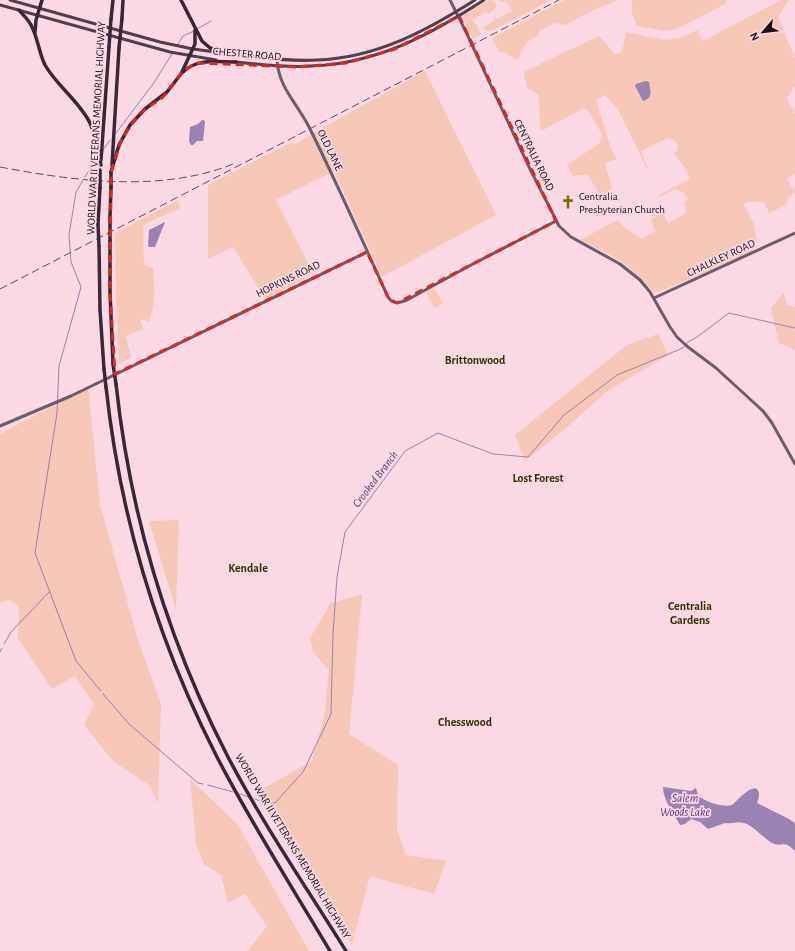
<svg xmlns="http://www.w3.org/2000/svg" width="795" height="951" viewBox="0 0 795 951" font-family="'Alegreya Sans',sans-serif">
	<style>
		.green { fill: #f5c8b9 }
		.water { fill: #9a83b0 }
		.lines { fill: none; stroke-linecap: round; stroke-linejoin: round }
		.stream { stroke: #9a83b0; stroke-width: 1 }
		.secondary { stroke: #6c5d6a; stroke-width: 3 }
		.primary { stroke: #513f4e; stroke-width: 3 }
		.highway { stroke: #392637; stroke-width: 3.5 }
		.rail { stroke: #604e55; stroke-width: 1; stroke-dasharray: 8 4; stroke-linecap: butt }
		.highway-bridge { stroke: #392637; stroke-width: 3.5 }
		.marked { fill: none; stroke: #d62828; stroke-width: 3; stroke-dasharray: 8 5; stroke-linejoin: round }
		.labels { text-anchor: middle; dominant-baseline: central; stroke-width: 3.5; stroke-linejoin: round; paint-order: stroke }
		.street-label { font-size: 11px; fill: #1b1015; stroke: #fad9e5 }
		.poi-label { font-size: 11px; fill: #1b1015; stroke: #fad9e5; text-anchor: start }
		.neighbourhood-label { font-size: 12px; font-weight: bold; fill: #353409; stroke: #fad9e5 }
		.water-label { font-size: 12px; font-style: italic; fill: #5d3d78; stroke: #fad9e5 }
	</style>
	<rect width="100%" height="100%" fill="#fad9e5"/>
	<g class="green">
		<path d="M489 0 495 1 496 7 494 10 488 14 486 12 472 19 474 23 478 25 477 27 481 34 473 39 464 21V15Z"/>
		<path d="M498 0H509L510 1 512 0H551L493 30 486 31 483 28 495 20 493 14 497 19 512 11 506 1 502 2Z"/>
		<path d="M564 0H619L595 9 565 25 555 23 541 30 538 35 527 42 517 60 504 52H499L492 38Z"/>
		<path d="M629 0H726L727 3 677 29 664 31 637 26 632 13V1Z"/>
		<path d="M781 0H789L778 17 795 58V86L787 98 795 114V174L787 178 795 193 788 197 786 205 769 213 764 202H748L745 203 744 206 753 221 757 241 753 247 755 251 659 292H654L628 266 610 255 581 240 584 238 617 220 625 228 642 239 655 231 651 219 657 216 659 211 662 213H663L668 223 685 214 686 211 684 204 688 198 683 192 675 189 660 197 659 195 690 179 683 165 674 154 678 149V145L674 140 668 138 641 151 647 166 649 168 647 169 618 109 605 95 596 100 611 149 617 159 605 163 612 189 600 196 588 174 573 176 567 165 600 143 602 134 589 112 584 108 543 130 540 127 539 95 527 88 524 72C549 59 574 48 599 36L615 54 622 52 626 32 665 40 680 38 697 30 703 41Z"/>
		<path d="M425 71 496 215 382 277 334 171 276 200 313 273 266 300 233 247 208 259V185L292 142 294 145 315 132Z"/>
		<path d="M178 200 180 208 143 225 144 265 153 268C154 285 157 306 148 322L142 319 140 321 143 329 126 336 131 357 119 365 116 300 115 233Z"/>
		<path d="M434 288 443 303 434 308 426 292Z"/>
		<path d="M784 292 787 305 795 307V350L779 343 771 308Z"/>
		<path d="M658 334 668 355 606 392 566 428 525 461 515 435 627 345Z"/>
		<path d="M88 387 100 505 138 640 161 704 158 804 150 786 113 761 84 725 94 704 75 676 52 689 18 638 19 606 9 600 0 603V434Z"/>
		<path d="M179 520 176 610 149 521Z"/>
		<path d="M362 594 349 734 398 765 397 830 406 855 446 861 434 894 370 876 352 944 255 793 311 762 324 717 329 670 313 652 310 638 331 603Z"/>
		<path d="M190 779 238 825 309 951H248L267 926 245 894 228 903 221 875 204 864 196 844Z"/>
	</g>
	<g class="water">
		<path d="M646 81 649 82C650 90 654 98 643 101L635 86 636 84Z"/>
		<path d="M202 120H204L205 122 203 141H197L193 145H191L189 141 190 127 198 124Z"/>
		<path d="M165 222 155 247H149L148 245 149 230Z"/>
		<path d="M663 787 691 791 696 788C697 791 697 794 700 797 706 802 724 808 732 805 736 802 757 777 759 794 759 797 758 800 757 803L789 819 795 823V851C783 839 782 848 772 843 762 837 754 826 744 823 737 821 731 824 725 823L708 829 700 822 691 819 685 824 680 825C674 814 663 800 663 787Z"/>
	</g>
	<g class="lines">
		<g class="stream">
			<path d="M197 29 211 21"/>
			<path d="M178 44 183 36 194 31"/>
			<path d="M116 133 153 84 172 54"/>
			<path d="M103 150 110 140"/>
			<path d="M85 177 98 156"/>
			<path d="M83 180 76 192 69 235 71 262 81 287 59 366 57 413 35 553 76 661 101 691"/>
			<path d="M4 644 11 632 49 592"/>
			<path d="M0 652 2 648"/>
			<path d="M103 694 129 724 198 783 203 784"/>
			<path d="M208 785 233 792"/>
			<path d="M240 794 248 797"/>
			<path d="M255 799 268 804 275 803 303 772 331 714 333 633 337 577 345 532 405 451 438 433 493 454 528 457 564 415 617 375 683 348 688 342 697 337 729 313 795 328"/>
		</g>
		<g class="secondary">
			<path d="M450 0 466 32 529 167 559 226 571 237 620 264 640 280 650 292 670 327 677 337 688 347 716 368 763 411 772 423 795 464"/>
			<path d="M277 59C278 87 297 103 309 127 337 183 362 240 388 297 393 305 399 303 407 300L471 265 556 221"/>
			<path d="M654 298 795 233"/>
			<path d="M0 426 71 396 367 252"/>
		</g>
		<g class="primary">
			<path d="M10 0 160 42 193 49 223 53"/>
			<path d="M0 5 170 52 216 60"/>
			<path d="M228 54C258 57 288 62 317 60 376 58 426 31 475 0"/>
			<path d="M235 62C260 64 285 68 311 66 376 64 430 35 484 0"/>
		</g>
		<g class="highway">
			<path d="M181 0 202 41 210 48 229 54"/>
			<path d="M19 10C24 16 29 20 32 27 38 39 39 53 45 65 57 86 79 101 90 123 96 136 98 151 101 165"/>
			<path d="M122 18 123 0"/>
			<path d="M111 19 113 0"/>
			<path d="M35 32 36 20 42 0"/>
			<path d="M183 72C197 58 217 62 236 62"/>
			<path d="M101 160 109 47"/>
			<path d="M112 165 119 48"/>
			<path d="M111 172 119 145 130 125 145 109 167 92 181 74 195 44V30"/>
			<path d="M110 217 111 187"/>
			<path d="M98 224 100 188"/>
			<path d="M110 241V292L113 364"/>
			<path d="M99 246 100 310 104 369"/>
			<path d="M116 384C130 514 168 641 228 757 263 824 306 887 346 951"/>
			<path d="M106 387C120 516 158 642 217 757 251 823 292 887 330 951"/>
		</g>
		<g class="rail">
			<path d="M0 167C74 181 161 193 233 164"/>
			<path d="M0 289 559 0"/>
		</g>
		<g class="highway-bridge">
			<path d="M109 47 111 19"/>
			<path d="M119 48 122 18"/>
			<path d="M111 187V172"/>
			<path d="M100 188V170"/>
			<path d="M98 224 99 246"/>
			<path d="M110 241V217"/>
			<path d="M113 364 116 384"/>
			<path d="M104 369 106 387"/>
		</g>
	</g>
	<path class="marked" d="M459 16 556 221 397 303 389 299 367 252 115 374 110 292 111 172 122 138 139 114 163 97 182 72 196 63 298 67 346 63 395 49Z"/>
	<defs>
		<g id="church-bare" transform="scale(1.08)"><path d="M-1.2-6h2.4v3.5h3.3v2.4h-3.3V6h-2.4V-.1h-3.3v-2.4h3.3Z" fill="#716e0d" stroke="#fad9e5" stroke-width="2.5" paint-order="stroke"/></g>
	</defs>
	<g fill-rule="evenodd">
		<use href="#church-bare" x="568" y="202"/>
	</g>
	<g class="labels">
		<g class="street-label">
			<text transform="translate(247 54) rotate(5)">CHESTER ROAD</text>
			<text transform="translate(96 128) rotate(-87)">WORLD WAR II VETERANS MEMORIAL HIGHWAY</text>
			<text transform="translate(330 150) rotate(64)">OLD LANE</text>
			<text transform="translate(534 155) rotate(64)">CENTRALIA ROAD</text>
			<text transform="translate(721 258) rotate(-25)">CHALKLEY ROAD</text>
			<text transform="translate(288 279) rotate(-26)">HOPKINS ROAD</text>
			<text transform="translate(293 846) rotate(59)">WORLD WAR II VETERANS MEMORIAL HIGHWAY</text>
		</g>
		<g class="poi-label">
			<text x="579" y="196">Centralia<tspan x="579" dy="13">Presbyterian Church</tspan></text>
		</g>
		<g class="neighbourhood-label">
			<text x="475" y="360">Brittonwood</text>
			<text x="538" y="478">Lost Forest</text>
			<text x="248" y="568">Kendale</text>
			<text x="690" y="606">Centralia<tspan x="690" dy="14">Gardens</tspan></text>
			<text x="465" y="722">Chesswood</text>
		</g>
		<g class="water-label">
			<text transform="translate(375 479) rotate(-53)">Crooked Branch</text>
			<text x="685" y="798">Salem<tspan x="685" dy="14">Woods Lake</tspan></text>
		</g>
	</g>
	<g transform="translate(763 32) rotate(242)" stroke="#fad9e5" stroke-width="3" paint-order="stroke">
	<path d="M0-3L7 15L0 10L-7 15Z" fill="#1b1015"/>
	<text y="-6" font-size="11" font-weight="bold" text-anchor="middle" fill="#1b1015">N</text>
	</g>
</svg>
